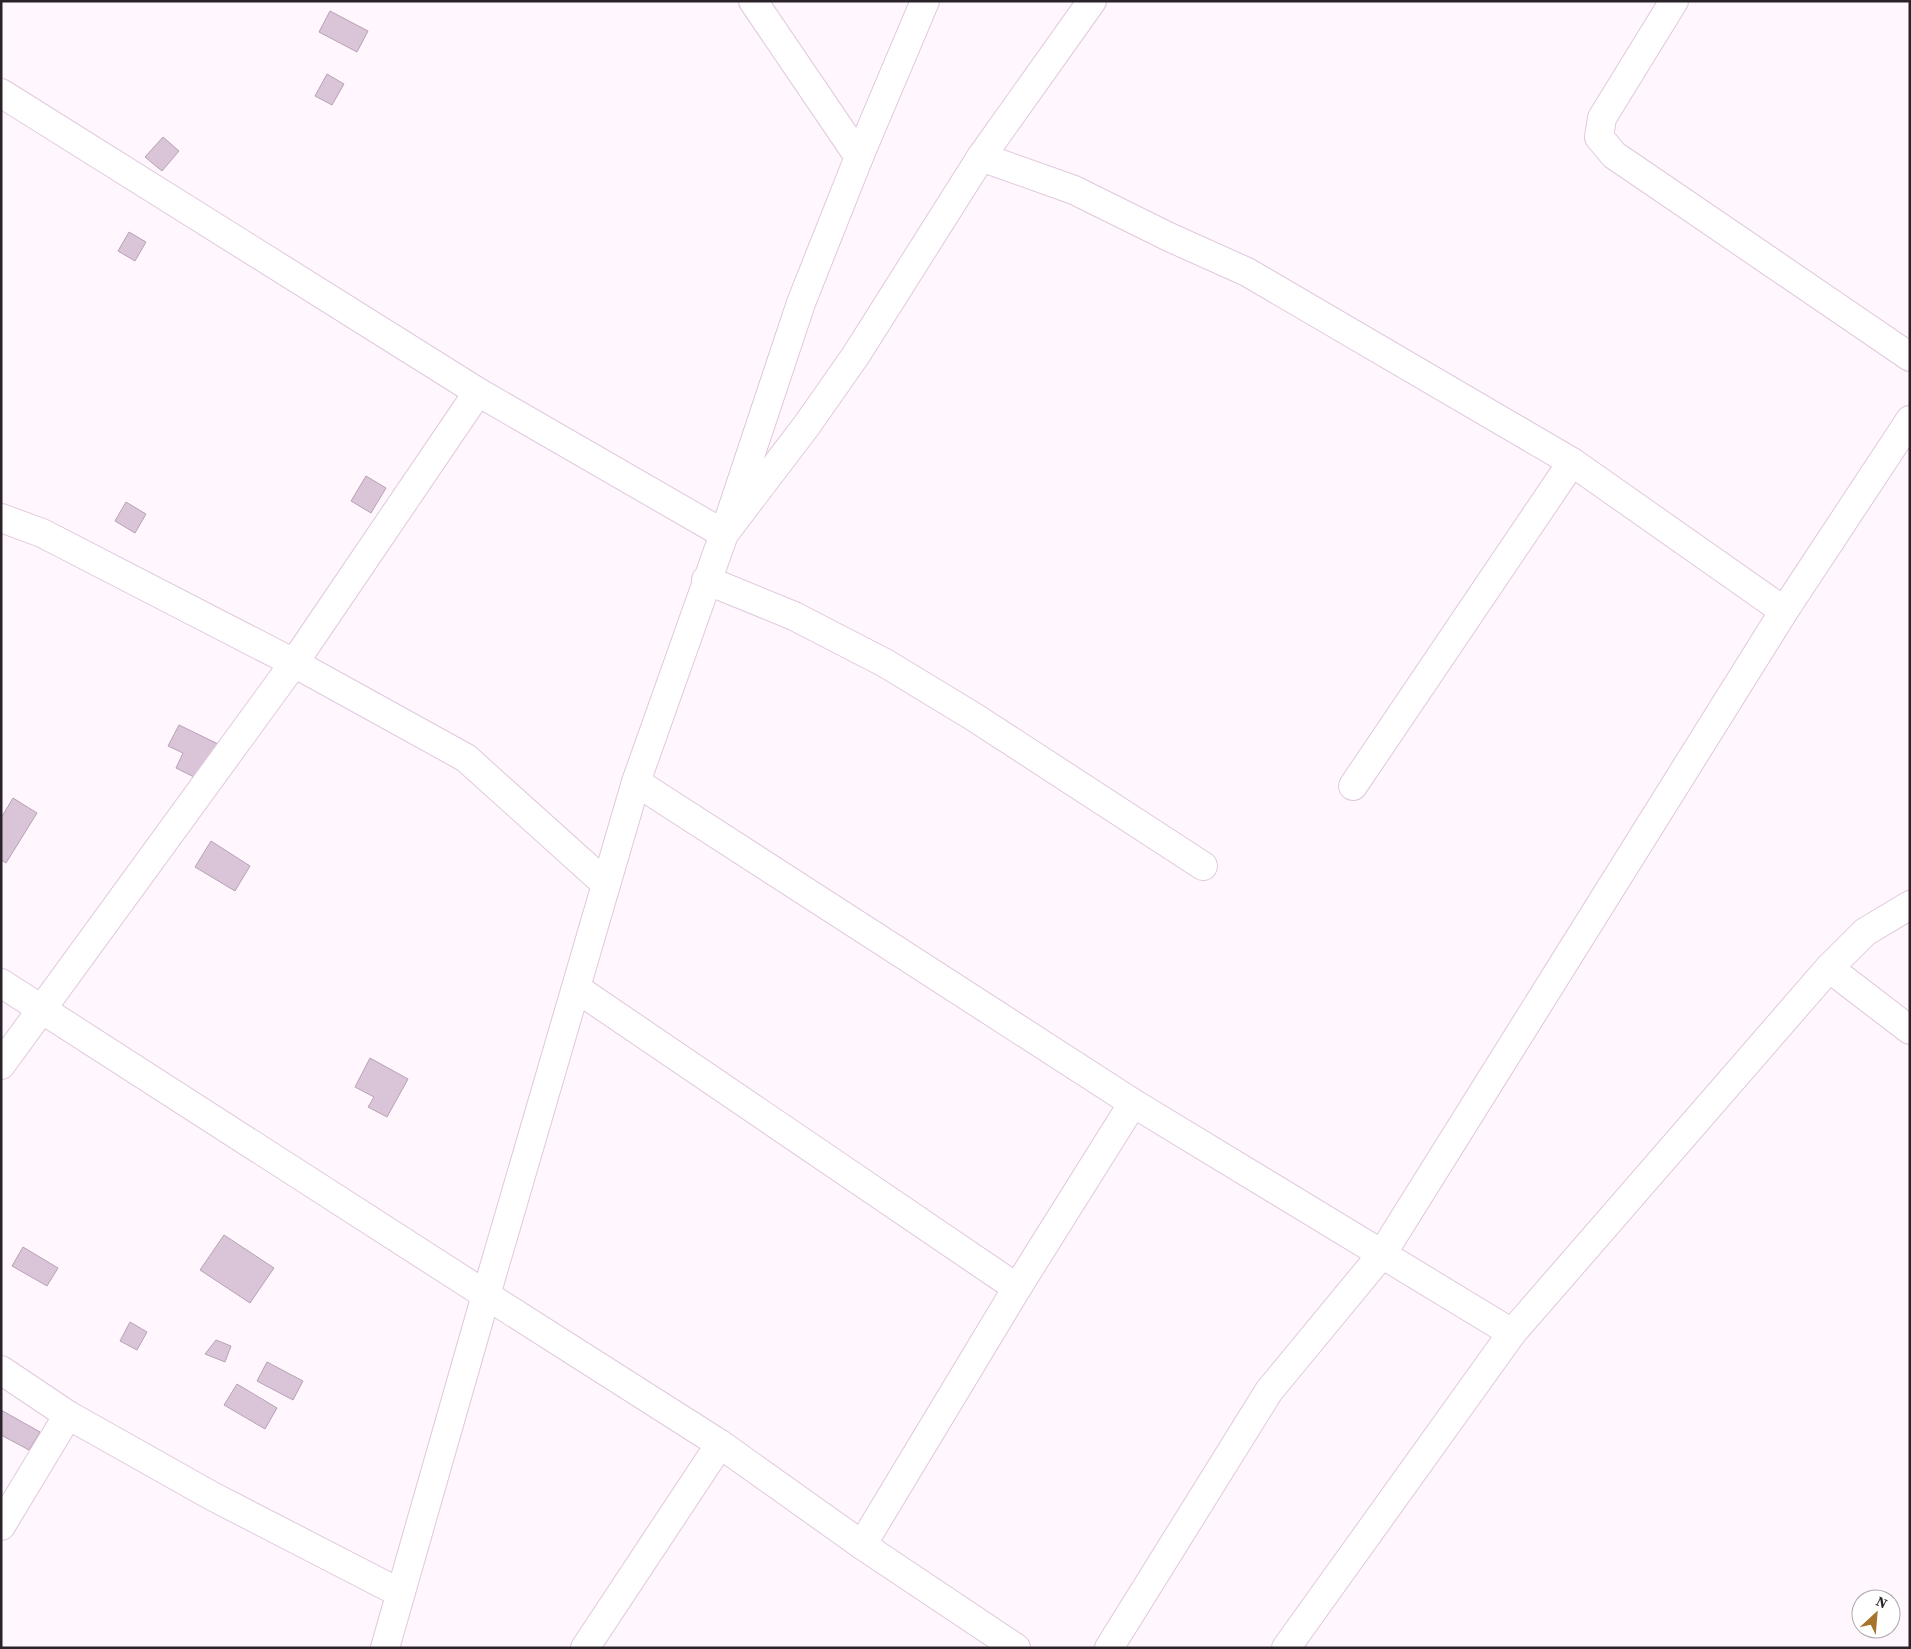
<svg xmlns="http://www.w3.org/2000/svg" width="1911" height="1649" viewBox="0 0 1911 1649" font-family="'Source Serif 4',serif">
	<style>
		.building { fill: #d9c4d8; stroke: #b7a2b6 }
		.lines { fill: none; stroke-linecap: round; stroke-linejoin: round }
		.minor-casing { stroke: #dfc9dd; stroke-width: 30 }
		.minor { stroke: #fff; stroke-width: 28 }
	</style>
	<rect width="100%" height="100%" fill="#fff6fe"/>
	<g class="building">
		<path d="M330 11 368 31 357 52 319 32Z"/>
		<path d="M327 74 344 84 332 105 315 96Z"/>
		<path d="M163 137 179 151 162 171 145 157Z"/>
		<path d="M129 232 146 242 135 261 118 251Z"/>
		<path d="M366 476 386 488 371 513 351 501Z"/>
		<path d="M126 502 146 514 135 533 115 521Z"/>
		<path d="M179 725 218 744 200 780 176 768 183 753 168 746Z"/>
		<path d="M13 798 37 813 6 863 1 860V818Z"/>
		<path d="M211 841 250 866 235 891 195 867Z"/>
		<path d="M370 1058 408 1079 387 1117 368 1107 374 1097 355 1087Z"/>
		<path d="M224 1235 274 1268 250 1303 200 1270Z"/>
		<path d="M23 1247 58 1268 47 1286 12 1266Z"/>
		<path d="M130 1322 147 1332 137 1350 120 1341Z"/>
		<path d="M216 1340 231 1346 225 1362 205 1354Z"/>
		<path d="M267 1362 303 1381 293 1400 257 1381Z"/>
		<path d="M237 1384 277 1408 265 1429 224 1405Z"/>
		<path d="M1 1410 40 1432 29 1450 1 1435Z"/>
	</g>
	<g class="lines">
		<g class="minor-casing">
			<g id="minor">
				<path d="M753 1 859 157"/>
				<path d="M1674 1 1602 118 1599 137 1614 155 1910 357"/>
				<path d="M1 93 478 392 724 534 807 425 856 355 981 157 1092 1"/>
				<path d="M981 157 1074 190 1169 237 1247 272 1572 462 1784 611"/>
				<path d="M1 518 42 533 294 663 466 758 606 884"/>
				<path d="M706 580 794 616 885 663 974 717 1203 866"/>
				<path d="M636 782 1133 1103 1512 1333"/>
				<path d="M1353 786 1572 462"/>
				<path d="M1829 968 1910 1030"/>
				<path d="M1 983 486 1295 720 1444 862 1545 1016 1648"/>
				<path d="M576 988 1017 1288"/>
				<path d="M1 1065 294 663 478 392"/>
				<path d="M1 1370 68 1415 212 1496 400 1593"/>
				<path d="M1 1526 68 1415"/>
				<path d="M862 1545 1017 1288 1133 1103"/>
				<path d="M385 1648 486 1295 636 782 724 534 801 303 859 157 925 1"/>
				<path d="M585 1648 720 1444"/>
				<path d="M1109 1648 1269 1391 1382 1254 1784 611 1910 420"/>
				<path d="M1286 1648 1512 1333 1829 968 1865 932 1910 905"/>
			</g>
		</g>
		<use href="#minor" class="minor"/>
	</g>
	<rect width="1911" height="1649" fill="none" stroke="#2b232a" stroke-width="5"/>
	<g transform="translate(1876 1614) rotate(26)"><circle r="24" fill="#ffffff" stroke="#aaa7aa"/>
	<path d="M0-4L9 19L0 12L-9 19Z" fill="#a6752b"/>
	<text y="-8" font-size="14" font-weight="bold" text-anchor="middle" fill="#2b232a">N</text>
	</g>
</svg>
